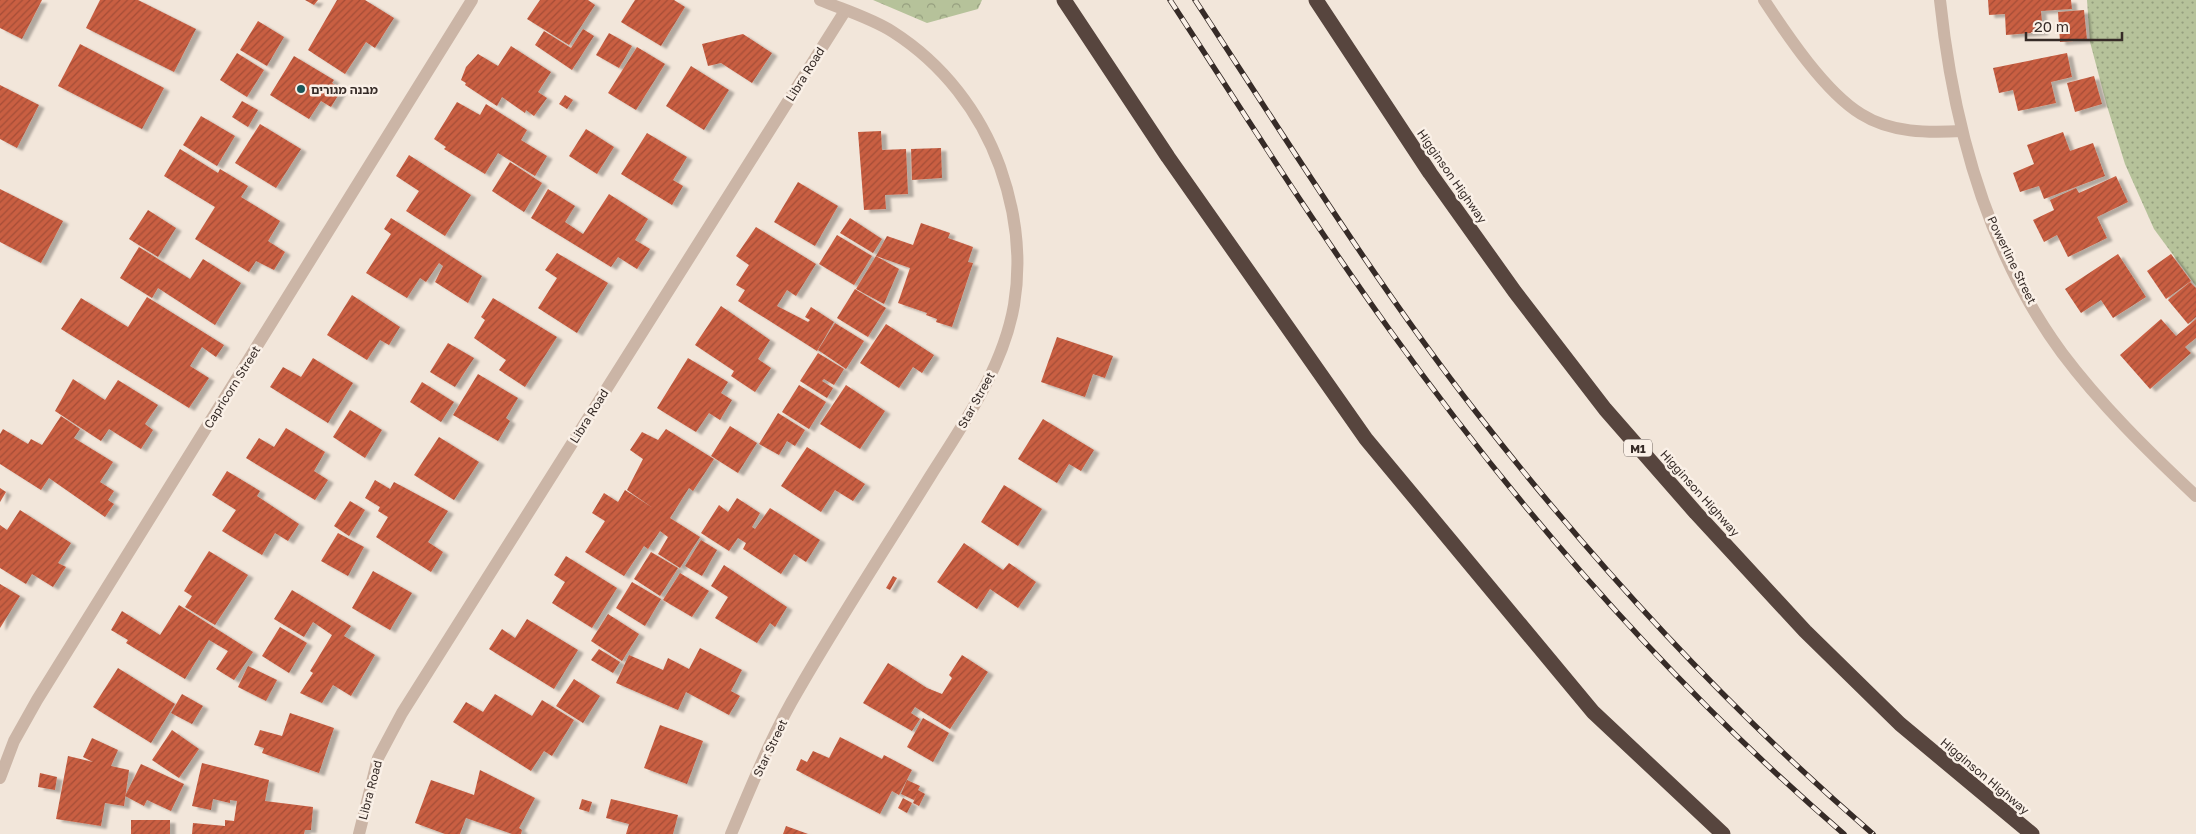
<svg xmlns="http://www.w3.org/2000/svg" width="2196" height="834" viewBox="0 0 2196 834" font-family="'Golos Text','Noto Sans Hebrew',sans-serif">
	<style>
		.grass { fill: url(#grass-dots) }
		.forest { fill: url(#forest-crowns) }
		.building { fill: url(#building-hatch); filter: url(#shadow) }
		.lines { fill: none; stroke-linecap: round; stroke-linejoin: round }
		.minor { stroke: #cbb5a6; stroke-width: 12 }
		.highway { stroke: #57453e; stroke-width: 15 }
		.rail-casing { stroke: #362b27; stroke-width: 5.5 }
		.rail { stroke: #faf0e7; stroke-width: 4; stroke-dasharray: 11; stroke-linecap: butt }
		.poi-dot { fill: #1c5759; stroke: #faf0e7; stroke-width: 2 }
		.labels { text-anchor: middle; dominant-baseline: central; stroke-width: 5; stroke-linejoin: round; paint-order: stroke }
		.shield { fill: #faf0e7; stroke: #716661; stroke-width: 1 }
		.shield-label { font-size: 11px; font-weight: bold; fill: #362b27 }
		.street-label { font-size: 12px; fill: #362b27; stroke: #faf0e7 }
		.poi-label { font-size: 12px; font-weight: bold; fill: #362b27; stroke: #faf0e7; text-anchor: start }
	</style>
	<defs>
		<pattern id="grass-dots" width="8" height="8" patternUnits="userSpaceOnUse" patternTransform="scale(1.25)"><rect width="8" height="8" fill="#b6c29a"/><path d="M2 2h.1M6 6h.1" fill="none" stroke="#959e7e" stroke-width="1.8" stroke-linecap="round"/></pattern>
		<pattern id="forest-crowns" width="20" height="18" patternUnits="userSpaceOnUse" patternTransform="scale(1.25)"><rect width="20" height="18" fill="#b6c29a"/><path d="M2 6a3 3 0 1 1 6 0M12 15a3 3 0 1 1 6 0" fill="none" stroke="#959e7e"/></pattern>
		<pattern id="building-hatch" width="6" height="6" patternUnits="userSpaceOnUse" patternTransform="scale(1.25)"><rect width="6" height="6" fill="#c95e42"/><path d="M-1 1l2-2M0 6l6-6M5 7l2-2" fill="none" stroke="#a44e37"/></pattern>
		<filter id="shadow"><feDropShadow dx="5.5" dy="3" stdDeviation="1" flood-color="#0004"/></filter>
	</defs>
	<rect width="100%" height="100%" fill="#f2e6da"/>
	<path class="grass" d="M2087 0H2196V286L2154 229 2125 164 2107 106 2090 42Z"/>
	<path class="forest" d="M873 0H982L978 9 927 23Z"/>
	<g class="building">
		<path d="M0 0H42L22 39 0 28Z"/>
		<path d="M100 0H138L196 29 174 72 86 28Z"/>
		<path d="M305 0H318L314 5Z"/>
		<path d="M337 0H365L394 18 375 48 366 42 345 74 308 50Z"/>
		<path d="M540 0H588L595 5 569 45 527 19Z"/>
		<path d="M635 0H674L685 7 661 46 621 22Z"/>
		<path d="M1988 0H2071L2072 9 2041 11 2043 32 2006 35 2005 14 1989 15Z"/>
		<path d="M2084 10 2087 40 2060 42 2058 12Z"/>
		<path d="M258 21 284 37 267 66 240 50Z"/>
		<path d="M583 29 594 36 572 70 535 45 544 31 571 48Z"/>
		<path d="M609 33 632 46 619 68 596 55Z"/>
		<path d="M743 34 772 53 752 83 721 63 708 66 702 44Z"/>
		<path d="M80 44 164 88 142 129 58 86Z"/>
		<path d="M511 46 551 72 538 92 547 98 534 116 526 110 525 113 502 97 497 106 465 85 466 83 461 80 466 67 478 54 498 66Z"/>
		<path d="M637 47 665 64 636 110 608 93Z"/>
		<path d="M237 53 264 70 247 97 220 80Z"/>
		<path d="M2067 53 2072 77 2051 82 2056 103 2018 111 2013 90 1999 93 1993 68Z"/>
		<path d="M294 56 334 80 332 83 342 89 331 107 321 101 309 119 270 95Z"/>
		<path d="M691 66 729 90 704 130 666 106Z"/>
		<path d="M2094 76 2102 104 2075 112 2067 83Z"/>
		<path d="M0 85 39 105 17 148 0 139Z"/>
		<path d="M565 95 573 100 567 109 559 104Z"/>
		<path d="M242 101 258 110 248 127 232 117Z"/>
		<path d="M457 102 480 115 486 104 527 130 521 140 547 156 535 176 498 153 485 174 444 149 446 147 434 139Z"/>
		<path d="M201 116 235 136 217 166 183 145Z"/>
		<path d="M260 124 301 149 276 188 235 163Z"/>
		<path d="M586 129 614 147 597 174 569 156Z"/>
		<path d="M881 131 882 150 906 149 908 194 885 195 886 209 864 210 858 132Z"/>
		<path d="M2063 132 2070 151 2093 143 2105 176 2044 199 2039 186 2020 192 2013 173 2034 164 2027 145Z"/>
		<path d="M647 133 687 157 673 180 683 186 672 205 621 174Z"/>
		<path d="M941 148 942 178 912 180 911 149Z"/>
		<path d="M180 149 218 173 220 169 248 186 241 197 280 221 268 241 285 252 274 270 256 261 249 272 195 239 215 207 164 176Z"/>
		<path d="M409 155 471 195 445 236 406 211 419 191 396 176Z"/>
		<path d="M510 162 542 183 524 212 492 191Z"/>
		<path d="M2116 176 2128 202 2097 217 2107 238 2068 257 2057 235 2044 242 2033 220 2054 210 2050 200 2076 188 2079 193Z"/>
		<path d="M798 182 838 206 815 246 774 222Z"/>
		<path d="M0 189 63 221 41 263 0 242Z"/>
		<path d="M548 189 575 206 565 222 583 234 609 194 648 219 635 240 650 249 637 269 618 257 611 267 531 218Z"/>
		<path d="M148 210 176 228 158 257 129 239Z"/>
		<path d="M391 218 482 276 468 303 435 282 443 266 439 263 426 282 420 278 407 298 366 273 391 234 384 229Z"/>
		<path d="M850 218 882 239 873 253 840 233Z"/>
		<path d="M921 223 950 233 948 238 973 247 968 262 973 263 952 327 936 322 937 319 926 315 927 313 898 303 910 268 876 256 887 236 913 245Z"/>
		<path d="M756 227 816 264 796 296 787 290 777 306 808 322 810 320 805 317 811 307 834 322 817 351 738 301 745 290 736 285 749 265 736 256Z"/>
		<path d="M837 235 872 256 854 285 819 264Z"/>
		<path d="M139 247 190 279 203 259 241 283 215 325 158 288 152 298 120 278Z"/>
		<path d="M557 253 608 283 577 333 538 308 557 278 545 270Z"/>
		<path d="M2118 254 2146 297 2113 318 2101 300 2081 313 2065 289Z"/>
		<path d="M2171 254 2191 281 2166 299 2147 271Z"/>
		<path d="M876 256 899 269 884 304 856 289Z"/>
		<path d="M2190 282 2196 288V317L2188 324 2168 300Z"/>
		<path d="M855 289 886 308 868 337 837 318Z"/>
		<path d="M352 295 400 327 389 345 380 340 367 360 327 335Z"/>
		<path d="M147 297 224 345 216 357 202 347 190 366 209 378 189 408 61 329 81 298 128 327Z"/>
		<path d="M493 298 557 337 525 387 499 370 506 360 474 338 485 320 481 317Z"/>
		<path d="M721 306 770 340 758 359 771 368 755 392 731 376 734 371 695 345Z"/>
		<path d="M2161 319 2176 336 2196 319V338L2185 347 2191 353 2150 389 2120 355Z"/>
		<path d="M835 323 864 341 846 369 818 350Z"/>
		<path d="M886 324 934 355 922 373 913 367 899 388 860 363Z"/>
		<path d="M1057 337 1113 356 1105 378 1093 374 1085 397 1041 382Z"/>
		<path d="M448 343 474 358 455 387 430 372Z"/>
		<path d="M818 353 844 369 834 385 824 379 822 381 833 388 827 398 800 381Z"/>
		<path d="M313 358 353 383 328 423 270 387 283 367 301 377Z"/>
		<path d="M688 358 728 382 721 393 732 400 720 420 709 413 696 432 657 408Z"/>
		<path d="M478 374 518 398 506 418 510 421 498 441 453 415Z"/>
		<path d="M73 379 105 400 118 380 158 405 145 424 153 430 141 449 109 429 101 441 55 411Z"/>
		<path d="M422 382 454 402 441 422 410 402Z"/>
		<path d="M799 385 826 402 809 429 782 412Z"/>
		<path d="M846 385 885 411 860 449 820 424Z"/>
		<path d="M350 410 382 430 365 458 333 437Z"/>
		<path d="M778 413 805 430 795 446 787 441 779 455 759 444Z"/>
		<path d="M61 416 80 429 74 438 113 462 100 482 114 491 108 500 114 504 105 517 49 478 41 490 0 464V434L3 429 28 444 31 439 42 445Z"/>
		<path d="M1043 419 1094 450 1081 471 1069 464 1057 483 1018 459Z"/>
		<path d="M730 426 757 443 738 473 711 456Z"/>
		<path d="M286 428 325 452 314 471 328 480 315 500 246 458 259 438 274 447Z"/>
		<path d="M666 429 714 459 693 491 689 488 670 518 700 537 680 568 658 554 668 537 660 531 648 549 644 546 624 576 585 552 605 521 592 513 604 493 618 502 625 490 653 508 627 490 643 459 630 450 642 432 658 440Z"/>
		<path d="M439 437 479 462 454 500 414 475Z"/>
		<path d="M807 447 865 484 853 501 835 490 821 512 781 486Z"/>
		<path d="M227 471 260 491 257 496 299 524 288 541 275 533 262 555 222 531 236 510 212 495Z"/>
		<path d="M375 480 390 489 394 482 448 511 428 542 443 552 431 572 376 537 388 517 378 511 380 507 365 498Z"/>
		<path d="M1004 485 1042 509 1018 546 981 522Z"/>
		<path d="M0 488 6 492 0 502Z"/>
		<path d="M737 498 760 513 752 527 755 529 770 508 820 540 806 562 794 554 781 574 743 549 746 543 738 538 729 551 701 533 719 505 728 512Z"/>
		<path d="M350 501 365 510 349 536 334 526Z"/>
		<path d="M20 510 71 543 58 563 66 567 53 587 32 574 26 584 0 568V525L7 530Z"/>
		<path d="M338 533 364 547 348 576 321 561Z"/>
		<path d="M701 540 717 550 702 576 685 566Z"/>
		<path d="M964 543 1003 570 1009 563 1036 582 1018 608 990 589 977 609 937 582Z"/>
		<path d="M209 551 248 575 215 625 185 607 192 596 184 591Z"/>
		<path d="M651 552 678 568 660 596 634 579Z"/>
		<path d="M566 556 617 588 592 628 552 603 565 582 554 575Z"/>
		<path d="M724 565 787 607 775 627 770 623 757 643 715 618 728 597 711 586Z"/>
		<path d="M373 571 412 593 390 630 352 608Z"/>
		<path d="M680 573 709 591 692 617 663 600Z"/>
		<path d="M893 576 897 578 890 590 886 588Z"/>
		<path d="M632 582 661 599 645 626 616 608Z"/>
		<path d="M0 584 20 596 0 628Z"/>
		<path d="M292 590 351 626 344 636 375 655 351 696 333 685 322 703 300 693 313 673 310 671 332 635 313 622 304 637 274 619Z"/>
		<path d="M179 605 253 652 234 680 216 669 228 651 209 640 185 679 126 643 128 640 111 630 122 611 160 635Z"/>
		<path d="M608 614 639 634 622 661 591 641Z"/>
		<path d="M527 619 578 650 554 689 489 649 502 629 515 638Z"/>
		<path d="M280 627 307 643 289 673 262 656Z"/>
		<path d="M700 648 742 670 731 691 740 696 729 715 686 692 678 710 616 683 629 655 663 670 668 658 689 669Z"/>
		<path d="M599 649 620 662 613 673 591 660Z"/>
		<path d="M962 655 988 672 950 729 915 707 911 713 920 719 912 731 863 703 888 663 927 688 942 694 952 678 949 675Z"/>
		<path d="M248 666 277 680 266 701 238 687Z"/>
		<path d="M118 668 175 704 151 743 93 707Z"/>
		<path d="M574 679 600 696 583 723 556 706Z"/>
		<path d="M182 694 203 706 192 724 171 713Z"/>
		<path d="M495 694 532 716 542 700 574 720 552 756 544 751 531 771 453 722 466 702 483 712Z"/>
		<path d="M290 713 334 728 319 773 262 753 264 748 254 745 260 730 282 736Z"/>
		<path d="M923 718 949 733 933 762 907 747Z"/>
		<path d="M660 725 703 741 687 784 644 768Z"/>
		<path d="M172 730 199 749 179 778 152 760Z"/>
		<path d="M840 737 882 759 884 755 912 770 899 795 892 791 880 814 796 770 801 759 807 762 813 751 829 758Z"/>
		<path d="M92 738 118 750 111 766 129 770 124 806 105 803 101 826 56 819 68 756 93 762 83 757Z"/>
		<path d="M202 763 269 780 265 801 313 807 311 830H305L304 834H192L193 823 225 826V820L234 821 237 801 230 800V803L213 799 211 810 192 806Z"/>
		<path d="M141 764 184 784 171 811 147 800 144 806 125 796Z"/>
		<path d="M480 770 535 798 519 828 522 830 521 834H512L466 818 460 834H445L415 823 431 780 474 795Z"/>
		<path d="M40 773 57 777 55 790 38 787Z"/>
		<path d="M907 780 920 786 918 790 925 794 919 806 913 803 917 794 914 800 901 794Z"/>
		<path d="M903 798 912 803 907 813 898 808Z"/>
		<path d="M582 799 592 802 589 812 579 809Z"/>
		<path d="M611 799 678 815 673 834H626L629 824 606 818Z"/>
		<rect x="131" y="820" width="39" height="14"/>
		<path d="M786 826 808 834H783Z"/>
	</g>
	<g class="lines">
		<g class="minor">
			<path d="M1764 0C1787 35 1825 92 1861 114 1891 133 1928 133 1962 131"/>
			<path d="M1940 0C1953 124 1987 251 2062 353 2101 405 2148 451 2196 496"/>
			<path d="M0 778 14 741 37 700 472 0"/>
			<path d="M359 834 378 758 402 713 845 11"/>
			<path d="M731 834C752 785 772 734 799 689 841 616 887 546 931 475 964 423 1003 368 1014 305 1022 257 1016 212 1000 167 980 112 943 64 893 32 871 18 844 10 820 0"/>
		</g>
		<g class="highway">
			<path d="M1064 0 1168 157 1366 439 1593 712 1723 834"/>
			<path d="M1316 0 1430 173 1515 292 1605 409 1696 513 1805 631 1900 724 2032 834"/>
		</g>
		<g class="rail-casing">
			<g id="rail">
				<path d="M1170 0C1242 110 1312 222 1389 329 1521 513 1672 686 1844 834"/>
				<path d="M1195 0C1286 139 1374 281 1476 412 1595 565 1727 708 1873 834"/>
			</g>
		</g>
		<use href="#rail" class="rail"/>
	</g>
	<circle class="poi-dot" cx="301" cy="89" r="5"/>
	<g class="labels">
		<rect class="shield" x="1624" y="439.5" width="28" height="17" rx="4"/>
		<g class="shield-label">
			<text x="1638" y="448">M1</text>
		</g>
		<g class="street-label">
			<text transform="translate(805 74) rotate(-58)">Libra Road</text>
			<text transform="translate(1452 176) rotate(55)">Higginson Highway</text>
			<text transform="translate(2012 260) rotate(64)">Powerline Street</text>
			<text transform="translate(232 387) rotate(-58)">Capricorn Street</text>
			<text transform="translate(976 400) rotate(-61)">Star Street</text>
			<text transform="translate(589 416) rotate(-58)">Libra Road</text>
			<text transform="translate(1700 493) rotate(48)">Higginson Highway</text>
			<text transform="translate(770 748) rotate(-64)">Star Street</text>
			<text transform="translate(1985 776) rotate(40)">Higginson Highway</text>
			<text transform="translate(370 790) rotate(-75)">Libra Road</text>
		</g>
		<g class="poi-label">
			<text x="311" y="89">מבנה מגורים</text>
		</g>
	</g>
	<path d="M2026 32v8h96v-8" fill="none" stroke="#362b27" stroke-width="2.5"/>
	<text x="2034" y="32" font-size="15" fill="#362b27" stroke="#faf0e7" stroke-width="4" paint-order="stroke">20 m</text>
</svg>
